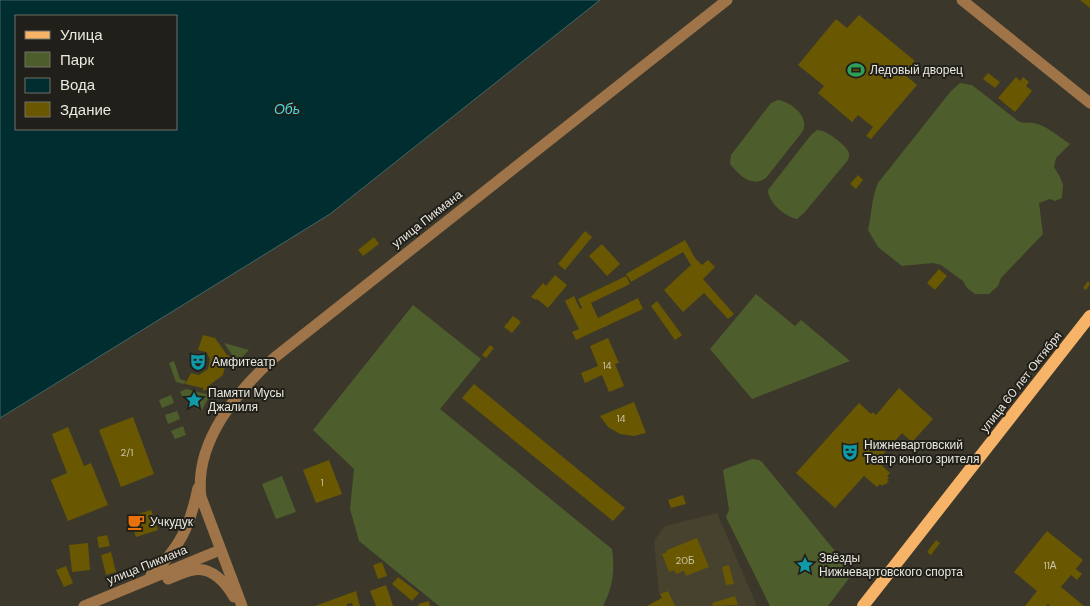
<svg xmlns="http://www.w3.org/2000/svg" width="1090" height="606" viewBox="0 0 1090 606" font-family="'DM Sans',sans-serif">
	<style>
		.built { fill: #47422e }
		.green { fill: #4e5d2c }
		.water { fill: #002d30; stroke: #466565; fill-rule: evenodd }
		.building { fill: #695701 }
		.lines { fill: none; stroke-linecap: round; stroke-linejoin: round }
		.minor { stroke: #9e7448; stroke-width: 11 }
		.major { stroke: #f7b368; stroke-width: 12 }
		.labels { text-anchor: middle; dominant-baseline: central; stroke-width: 4; stroke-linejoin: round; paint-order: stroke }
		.number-label { font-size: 10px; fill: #cac4a8 }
		.poi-label { font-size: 12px; fill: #ebe9e0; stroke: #211f19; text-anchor: start }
		.street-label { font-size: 12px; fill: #ebe9e0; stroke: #211f19 }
		.water-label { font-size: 14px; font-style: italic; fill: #4bd8e0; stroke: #211f19 }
	</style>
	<rect width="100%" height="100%" fill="#3b382b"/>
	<path class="built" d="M717 513 757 606H647L662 598 659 593 654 541 665 526Z"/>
	<g class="green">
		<path d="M960 83 972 85 1018 121C1024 124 1028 122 1034 123 1047 126 1059 137 1070 144L1056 158 1054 167 1060 177 1063 185 1062 198 1055 201 1050 199 1039 203 1043 234 1001 278 998 286 989 294H975L967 288 963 281 941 265 933 263 902 266 878 247 868 230C872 214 871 199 878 183L951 91Z"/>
		<path d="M778 100C792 102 809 117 803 131L766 178C752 188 740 176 730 164L731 155 771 103Z"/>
		<path d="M817 130C824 129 845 144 848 151 850 155 849 156 848 160L804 213 797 219C785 217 768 202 768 190L811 135Z"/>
		<path d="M756 294 795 326 801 320 850 361 752 399 710 349Z"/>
		<path d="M413 305 481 359 440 409 612 549C615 570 613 587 603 606H439L359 541 350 509 354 469 313 430Z"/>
		<path d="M224 343 249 350 237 362Z"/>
		<path d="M174 361 180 379 186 381 184 384 176 382 169 363Z"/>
		<path d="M186 389 210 395 202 410 197 409 196 400 182 396 180 392Z"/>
		<path d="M171 395 174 403 162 408 159 400Z"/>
		<path d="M177 411 180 419 168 424 165 415Z"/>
		<path d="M183 426 186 435 175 439 171 431Z"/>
		<path d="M752 459 759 460 762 462 853 573 828 606H770L726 517 729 510 723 471 725 469Z"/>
		<path d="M282 476 296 512 276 519 262 484Z"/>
	</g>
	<path class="water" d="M0 0H600L330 214 0 418ZM16 16H176V129H16Z"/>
	<g class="building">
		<path d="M1080 0H1090V8Z"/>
		<path d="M859 15 915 61 904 74 917 85 871 139 866 136 873 127 858 115 852 122 818 93 824 86 798 65 836 19 847 28Z"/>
		<path d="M988 73 1000 82 995 88 983 79Z"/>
		<path d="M1016 77 1020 81 1023 77 1029 82 1026 86 1032 91 1015 112 998 98Z"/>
		<path d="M858 175 863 180 856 189 850 184Z"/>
		<path d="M585 231 592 237 565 270 558 264Z"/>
		<path d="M374 237 379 244 363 256 358 250Z"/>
		<path d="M685 240 695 258 702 265 708 260 715 267 703 279 734 314 728 319 704 293 683 312 664 290 691 265 683 252 631 282 626 274Z"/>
		<path d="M602 244 620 264 607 276 589 256Z"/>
		<path d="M939 269 947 276 935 290 927 283Z"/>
		<path d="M555 275 567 285 548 308 537 299 536 300 531 297 543 283 546 286Z"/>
		<path d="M626 276 630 284 591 303 598 318 638 298 643 309 576 340 572 332 579 329 565 301 574 296 580 309 582 308 578 299Z"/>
		<path d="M1088 281 1090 284 1086 290 1083 288Z"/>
		<path d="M657 301 682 335 675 340 651 306Z"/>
		<path d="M513 316 521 322 512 333 504 327Z"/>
		<path d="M203 335 215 338 227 355 230 356 229 361H226L223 375 207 387 208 389 203 391V388L185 384 191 373 199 375 208 369 210 359 206 352 198 350Z"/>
		<path d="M608 338 619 363 615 364 624 386 609 392 602 375 585 383 581 373 598 366 590 346Z"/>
		<path d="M490 345 494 348 486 358 482 355Z"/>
		<path d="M474 384 625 508 613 521 462 398Z"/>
		<path d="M899 388 933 419 912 442 902 433 877 461 890 473 887 476 889 478 887 480 889 481 885 485 884 484 882 486 880 484 877 487 864 476 835 508 796 473 859 403 871 414 873 412 876 415Z"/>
		<path d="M634 402 646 433 634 436 620 434 608 427 600 416Z"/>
		<path d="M133 417 154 474 121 487 99 430Z"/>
		<path d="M68 427 84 466 91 463 108 505 68 521 51 480 67 473 52 434Z"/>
		<path d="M329 460 342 494 316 503 303 470Z"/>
		<path d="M683 495 686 504 671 508 668 500Z"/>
		<path d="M151 510 158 530 136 537 129 517Z"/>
		<path d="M1047 531 1083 560 1076 569 1082 574 1077 580 1071 575 1061 587 1084 606H1050L1048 604 1046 606H1025L1037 591 1014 572Z"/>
		<path d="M107 535 110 546 99 548 97 537Z"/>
		<path d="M697 538 709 567 686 576 684 571 676 574 674 570 669 572 662 554 667 552V550Z"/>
		<path d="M936 540 940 543 931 555 927 552Z"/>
		<path d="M88 543 90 570 72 572 69 545Z"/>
		<path d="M111 552 116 572 106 575 101 555Z"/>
		<path d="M382 562 387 576 378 579 373 565Z"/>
		<path d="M729 565 734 584 726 585 722 567Z"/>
		<path d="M66 566 73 583 64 587 56 570Z"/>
		<path d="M398 577 419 593 412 601 392 584Z"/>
		<path d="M386 585 393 606H376L370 591Z"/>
		<path d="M356 591 360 606H353L352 603 347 604V606H315Z"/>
		<path d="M668 591 675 606H647L662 598 660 594Z"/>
		<path d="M735 596 738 605 713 606 712 603Z"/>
		<path d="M429 601 430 606H419L418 604Z"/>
	</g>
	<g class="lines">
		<g class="minor">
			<path d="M962 0 1090 103"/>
			<path d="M151 575C180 548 190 526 198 488"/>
			<path d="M168 579C176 576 185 571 194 570 211 566 226 583 234 597"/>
			<path d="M84 606 220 550"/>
			<path d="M242 606 201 497C194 443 236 392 274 358L727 0"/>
		</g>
		<path class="major" d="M863 606 1090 316"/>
	</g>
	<defs>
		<g id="stadium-bare" transform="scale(1.35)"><path d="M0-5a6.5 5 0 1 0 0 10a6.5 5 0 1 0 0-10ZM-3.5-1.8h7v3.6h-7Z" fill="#2e9e5b" stroke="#211f19" stroke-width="2.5" paint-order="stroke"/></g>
		<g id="theatre-bare" transform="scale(1.35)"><path d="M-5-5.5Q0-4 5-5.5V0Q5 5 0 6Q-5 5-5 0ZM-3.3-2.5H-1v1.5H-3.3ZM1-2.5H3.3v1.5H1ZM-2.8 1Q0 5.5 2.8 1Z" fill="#0f9aa8" stroke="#211f19" stroke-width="2.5" paint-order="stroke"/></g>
		<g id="sight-bare" transform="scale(1.35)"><path d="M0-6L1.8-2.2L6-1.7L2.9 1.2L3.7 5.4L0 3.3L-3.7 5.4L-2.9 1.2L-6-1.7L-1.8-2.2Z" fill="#0f9aa8" stroke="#211f19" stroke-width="2.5" paint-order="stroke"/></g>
		<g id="cafe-bare" transform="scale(1.35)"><path d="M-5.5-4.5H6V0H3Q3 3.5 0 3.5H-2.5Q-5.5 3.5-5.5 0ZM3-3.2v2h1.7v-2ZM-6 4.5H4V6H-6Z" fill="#e8710a" stroke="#211f19" stroke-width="2.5" paint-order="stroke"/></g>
	</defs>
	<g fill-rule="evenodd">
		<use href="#stadium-bare" x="856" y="70"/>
		<use href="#theatre-bare" x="198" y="362"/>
		<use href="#sight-bare" x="194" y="400"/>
		<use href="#theatre-bare" x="850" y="452"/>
		<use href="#cafe-bare" x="136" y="522"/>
		<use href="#sight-bare" x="805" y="565"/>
	</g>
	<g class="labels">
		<g class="number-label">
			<text x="607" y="365">14</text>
			<text x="621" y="418">14</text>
			<text x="127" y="452">2/1</text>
			<text x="322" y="482">1</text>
			<text x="685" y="560">20Б</text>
			<text x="1050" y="565">11А</text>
		</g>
		<g class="poi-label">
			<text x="870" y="70">Ледовый дворец</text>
			<text x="212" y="362">Амфитеатр</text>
			<text x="208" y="393">Памяти Мусы<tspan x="208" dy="14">Джалиля</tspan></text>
			<text x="864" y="445">Нижневартовский<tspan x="864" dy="14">Театр юного зрителя</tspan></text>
			<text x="150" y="522">Учкудук</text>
			<text x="819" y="558">Звёзды<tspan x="819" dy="14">Нижневартовского спорта</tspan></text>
		</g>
		<g class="street-label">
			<text transform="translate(427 219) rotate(-38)">улица Пикмана</text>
			<text transform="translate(1021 382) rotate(-52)">улица 60 лет Октября</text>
			<text transform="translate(147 565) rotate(-22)">улица Пикмана</text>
		</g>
		<g class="water-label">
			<text x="287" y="109">Обь</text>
		</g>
	</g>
	<rect x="15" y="15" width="162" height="115" fill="#211f19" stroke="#727069"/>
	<rect x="25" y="31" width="25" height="8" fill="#f7b368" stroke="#727069"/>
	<text x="60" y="40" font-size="15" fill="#ebe9e0">Улица</text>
	<rect x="25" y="52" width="25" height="15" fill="#4e5d2c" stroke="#727069"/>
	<text x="60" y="65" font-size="15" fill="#ebe9e0">Парк</text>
	<rect x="25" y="78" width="25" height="15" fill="#002d30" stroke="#727069"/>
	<text x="60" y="90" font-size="15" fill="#ebe9e0">Вода</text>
	<rect x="25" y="102" width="25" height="15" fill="#695701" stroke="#727069"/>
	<text x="60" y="115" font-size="15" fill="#ebe9e0">Здание</text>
</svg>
